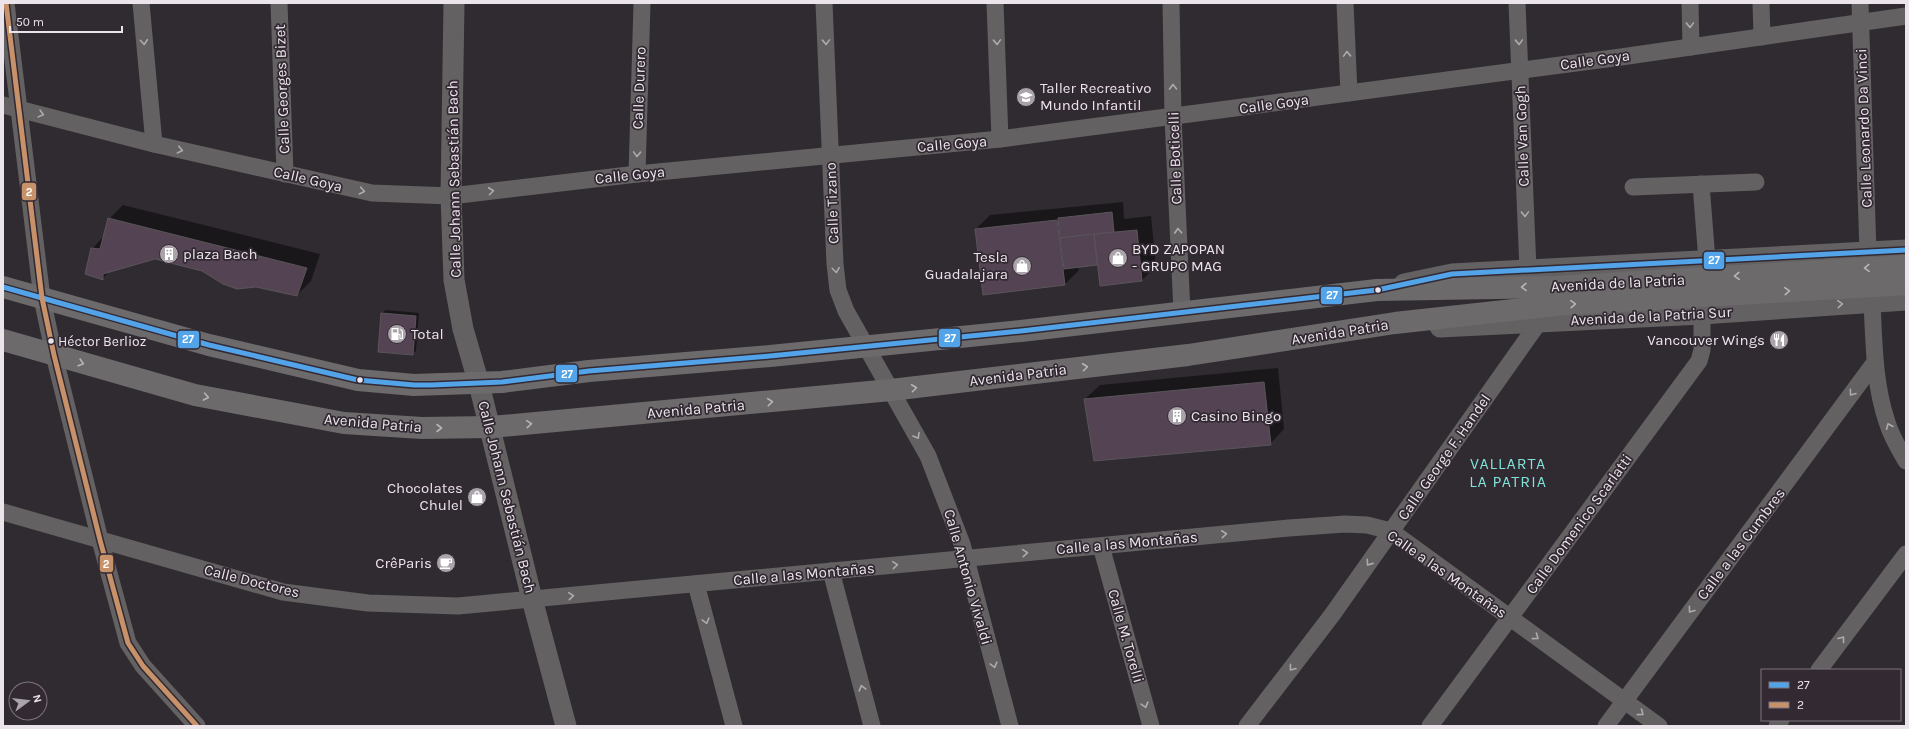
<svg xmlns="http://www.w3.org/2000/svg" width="1909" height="729" viewBox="0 0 1909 729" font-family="Karla,sans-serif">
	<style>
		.shadow { fill: #0007 }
		.building { fill: #544453; stroke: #5a555a }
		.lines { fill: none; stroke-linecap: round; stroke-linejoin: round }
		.minor { stroke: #636161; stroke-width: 17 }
		.tertiary { stroke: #636161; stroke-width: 21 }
		.primary { stroke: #6d6a6b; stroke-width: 22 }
		.bus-1-casing { stroke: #322933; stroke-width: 8 }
		.bus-2-casing { stroke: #322933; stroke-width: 8 }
		.bus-1 { stroke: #53a3e8; stroke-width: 5 }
		.bus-2 { stroke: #c7916a; stroke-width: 5 }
		.oneway { stroke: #aeaaad }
		.oneway2 { stroke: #b9b4b8 }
		.bus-dot { fill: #ebe5eb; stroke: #322933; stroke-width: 1.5 }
		.labels { text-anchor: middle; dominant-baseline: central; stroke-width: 3.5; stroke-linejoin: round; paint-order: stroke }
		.bus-label { font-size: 14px; fill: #ebe5eb; stroke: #322933; text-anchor: start }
		.street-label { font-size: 15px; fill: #ebe5eb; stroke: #322933 }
		.poi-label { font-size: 15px; fill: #ebe5eb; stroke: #322933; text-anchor: start }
		.neighbourhood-label { font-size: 16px; letter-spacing: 1px; fill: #7de5d8; stroke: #322933 }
		.line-badge { stroke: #322933; stroke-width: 1.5 }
		.badge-label { font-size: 11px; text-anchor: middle; font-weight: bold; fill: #fff }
	</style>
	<rect width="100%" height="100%" fill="#302b31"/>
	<g class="shadow">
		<path d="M1123 202 1124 219 1151 216 1156 266 1142 280 1098 262 1078 266 1079 270 1064 285 976 229 990 215Z"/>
		<path d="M123 205 320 254 311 281 297 295 155 258 111 270 102 279 92 249 104 236 109 219Z"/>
		<path d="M386 310 419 313 416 351 412 354 382 313Z"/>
		<path d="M1278 368 1284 429 1270 444 1094 460 1085 399 1100 385Z"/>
	</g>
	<g class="building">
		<path d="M1112 212 1114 232 1060 238 1058 218Z"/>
		<path d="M108 218 307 268 297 296 256 287 237 289 223 284 202 271 155 259 103 274V280L85 274 91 248 100 249Z"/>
		<path d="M1057 220 1065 285 983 295 975 229Z"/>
		<path d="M1137 230 1142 281 1100 286 1094 234Z"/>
		<path d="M1094 234 1097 265 1064 269 1060 238Z"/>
		<path d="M381 313 416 316 413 355 378 352Z"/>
		<path d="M1264 382 1271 445 1094 461 1084 399Z"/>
	</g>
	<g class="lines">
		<g class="minor">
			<path d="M6 3 42 298 54 355 100 540 128 643 143 666 197 726"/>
			<path d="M141 3 154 144"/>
			<path d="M279 3 285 174"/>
			<path d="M824 3 835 264 838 290 846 311 928 456 962 544 1010 726"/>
			<path d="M995 3 1000 139"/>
			<path d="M1171 3 1173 117 1182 312"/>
			<path d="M1345 3 1349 93"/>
			<path d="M1517 3 1528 270"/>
			<path d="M1690 3 1691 47"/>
			<path d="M1761 3 1762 37"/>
			<path d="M1860 3 1868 253"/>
			<path d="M3 105 154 144 372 193 451 196 637 174 1000 139 1621 57 1906 16"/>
			<path d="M637 174 642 3"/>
			<path d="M1701 184 1707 261"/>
			<path d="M1633 187 1756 182"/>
			<path d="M1872 302C1874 342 1874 384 1887 422 1891 436 1899 449 1906 461"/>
			<path d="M3 512 283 592 368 603 458 606 1289 528 1345 524 1367 525 1391 531 1659 726"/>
			<path d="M1101 546 1151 726"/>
			<path d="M831 571 872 726"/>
			<path d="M696 584 734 726"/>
			<path d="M1819 670 1906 554"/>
			<path d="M1247 726 1332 615 1539 322"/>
			<path d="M1430 726 1699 361 1702 350V314"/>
			<path d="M1606 726 1875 362"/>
			<path d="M1777 726 1781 720"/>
		</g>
		<g class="tertiary">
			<path d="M454 3 451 196 454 280 463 329 479 384 532 599 566 726"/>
			<path d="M1404 284 1452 274 1906 250"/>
			<path d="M1440 327 1702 314 1906 300"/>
		</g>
		<g class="primary">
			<path d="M3 287 209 345 358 380 414 385 502 382 589 371 770 356 1021 331 1377 290 1554 287 1906 266"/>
			<path d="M3 340 195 395 344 423 422 428 491 427 891 390 1188 355 1395 323 1557 305 1906 284"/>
		</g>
		<g class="bus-1-casing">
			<path id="bus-1" d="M3 287 209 345 358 380 414 385H432L502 382 589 371 770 356 1021 331 1377 290 1452 274 1906 250"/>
		</g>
		<g class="bus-2-casing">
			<path id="bus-2" d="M6 3 42 298 54 355 100 540 128 643 143 666 197 726"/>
		</g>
		<use href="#bus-1" class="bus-1"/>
		<use href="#bus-2" class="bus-2"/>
	</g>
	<defs><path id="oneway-chevron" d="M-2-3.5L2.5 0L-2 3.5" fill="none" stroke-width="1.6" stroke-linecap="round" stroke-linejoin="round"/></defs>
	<g class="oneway">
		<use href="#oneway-chevron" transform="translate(1690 25) rotate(88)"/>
		<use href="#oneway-chevron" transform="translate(144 42) rotate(85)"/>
		<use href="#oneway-chevron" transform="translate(826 42) rotate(88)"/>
		<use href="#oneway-chevron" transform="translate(997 42) rotate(88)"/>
		<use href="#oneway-chevron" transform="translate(1519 42) rotate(88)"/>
		<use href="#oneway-chevron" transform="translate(1347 54) rotate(-92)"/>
		<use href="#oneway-chevron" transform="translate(1173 87) rotate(-91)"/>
		<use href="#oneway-chevron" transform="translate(41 114) rotate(15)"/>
		<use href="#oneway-chevron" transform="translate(180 150) rotate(13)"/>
		<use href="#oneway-chevron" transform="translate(637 154) rotate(92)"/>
		<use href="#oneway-chevron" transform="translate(362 191) rotate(12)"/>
		<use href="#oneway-chevron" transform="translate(491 191) rotate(-7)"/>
		<use href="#oneway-chevron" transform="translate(1525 214) rotate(88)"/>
		<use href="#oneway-chevron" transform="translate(1178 231) rotate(-93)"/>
		<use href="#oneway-chevron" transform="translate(836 270) rotate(83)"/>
		<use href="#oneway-chevron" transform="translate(1840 304) rotate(-4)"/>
		<use href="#oneway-chevron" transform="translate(1852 393) rotate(127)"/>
		<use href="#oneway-chevron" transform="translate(1889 426) rotate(-113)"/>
		<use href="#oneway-chevron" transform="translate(917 436) rotate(60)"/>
		<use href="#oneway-chevron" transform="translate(1224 534) rotate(-6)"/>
		<use href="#oneway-chevron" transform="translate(1025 553) rotate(-5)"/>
		<use href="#oneway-chevron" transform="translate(1369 563) rotate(125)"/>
		<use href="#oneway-chevron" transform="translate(895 565) rotate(-5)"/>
		<use href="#oneway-chevron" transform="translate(571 596) rotate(-5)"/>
		<use href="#oneway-chevron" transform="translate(1691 610) rotate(127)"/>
		<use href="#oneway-chevron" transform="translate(706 621) rotate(75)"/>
		<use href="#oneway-chevron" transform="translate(1536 637) rotate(36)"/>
		<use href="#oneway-chevron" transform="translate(1842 639) rotate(-53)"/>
		<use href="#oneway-chevron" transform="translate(994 665) rotate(75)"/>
		<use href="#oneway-chevron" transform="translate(1292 668) rotate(128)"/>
		<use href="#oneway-chevron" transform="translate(862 688) rotate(-105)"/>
		<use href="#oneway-chevron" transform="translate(1145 705) rotate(74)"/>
		<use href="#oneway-chevron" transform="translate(1641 713) rotate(36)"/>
	</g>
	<g class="oneway2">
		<use href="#oneway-chevron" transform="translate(1867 268) rotate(177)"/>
		<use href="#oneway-chevron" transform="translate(1737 276) rotate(177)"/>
		<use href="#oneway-chevron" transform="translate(1524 287) rotate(179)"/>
		<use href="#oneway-chevron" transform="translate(1787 291) rotate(-4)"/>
		<use href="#oneway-chevron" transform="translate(1573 304) rotate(-4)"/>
		<use href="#oneway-chevron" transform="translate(81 363) rotate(16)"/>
		<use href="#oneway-chevron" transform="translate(1085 367) rotate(-7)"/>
		<use href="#oneway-chevron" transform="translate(914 388) rotate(-7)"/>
		<use href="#oneway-chevron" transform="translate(206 397) rotate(11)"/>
		<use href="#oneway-chevron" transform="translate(770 402) rotate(-5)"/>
		<use href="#oneway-chevron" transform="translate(529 424) rotate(-5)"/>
		<use href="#oneway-chevron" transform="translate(439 428)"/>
	</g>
	<defs>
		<g id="school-disc" transform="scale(1)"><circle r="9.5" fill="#aaa4aa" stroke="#322933"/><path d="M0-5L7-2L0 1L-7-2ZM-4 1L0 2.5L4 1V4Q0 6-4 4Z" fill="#fff"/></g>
		<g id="building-disc" transform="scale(1)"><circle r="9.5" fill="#aaa4aa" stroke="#322933"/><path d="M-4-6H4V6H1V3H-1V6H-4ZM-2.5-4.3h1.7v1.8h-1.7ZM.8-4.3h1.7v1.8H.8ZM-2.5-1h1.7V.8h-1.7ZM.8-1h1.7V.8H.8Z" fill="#fff"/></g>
		<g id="shop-disc" transform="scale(1)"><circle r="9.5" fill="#aaa4aa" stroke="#322933"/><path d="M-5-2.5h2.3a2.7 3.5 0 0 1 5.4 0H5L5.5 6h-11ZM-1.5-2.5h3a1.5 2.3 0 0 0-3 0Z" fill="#fff"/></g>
		<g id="fuel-disc" transform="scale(1)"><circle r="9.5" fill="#aaa4aa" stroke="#322933"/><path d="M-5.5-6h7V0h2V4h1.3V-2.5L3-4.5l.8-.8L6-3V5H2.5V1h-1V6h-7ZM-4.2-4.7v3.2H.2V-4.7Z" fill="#fff"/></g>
		<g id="restaurant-disc" transform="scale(1)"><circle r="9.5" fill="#aaa4aa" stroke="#322933"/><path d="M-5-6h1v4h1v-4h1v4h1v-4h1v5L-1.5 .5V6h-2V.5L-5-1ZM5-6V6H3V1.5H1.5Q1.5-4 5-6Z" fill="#fff"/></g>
		<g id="cafe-disc" transform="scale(1)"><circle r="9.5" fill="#aaa4aa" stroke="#322933"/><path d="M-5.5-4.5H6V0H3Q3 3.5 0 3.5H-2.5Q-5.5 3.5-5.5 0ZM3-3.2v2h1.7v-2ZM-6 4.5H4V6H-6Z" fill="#fff"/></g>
	</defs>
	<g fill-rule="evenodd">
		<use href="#school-disc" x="1026" y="97"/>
		<use href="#building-disc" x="169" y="254"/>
		<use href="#shop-disc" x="1118" y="258"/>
		<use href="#shop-disc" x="1022" y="266"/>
		<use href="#fuel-disc" x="397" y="334"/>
		<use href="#restaurant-disc" x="1779" y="340"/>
		<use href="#building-disc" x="1177" y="416"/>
		<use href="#shop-disc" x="477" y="497"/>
		<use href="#cafe-disc" x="446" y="563"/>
	</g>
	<g class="bus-dot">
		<circle cx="1378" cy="290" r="3.5"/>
		<circle cx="51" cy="341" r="3.5"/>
		<circle cx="360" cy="380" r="3.5"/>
	</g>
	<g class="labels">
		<g class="bus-label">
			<text x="58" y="341">Héctor Berlioz</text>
		</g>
		<g class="street-label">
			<text transform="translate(1595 60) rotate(-8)">Calle Goya</text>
			<text transform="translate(639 88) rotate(-88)">Calle Durero</text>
			<text transform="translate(282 89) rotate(-92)">Calle Georges Bizet</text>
			<text transform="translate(1274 104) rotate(-8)">Calle Goya</text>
			<text transform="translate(1864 128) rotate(-92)">Calle Leonardo Da Vinci</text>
			<text transform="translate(1522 136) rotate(-92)">Calle Van Gogh</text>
			<text transform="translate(952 144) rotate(-5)">Calle Goya</text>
			<text transform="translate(1175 158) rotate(-92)">Calle Boticelli</text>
			<text transform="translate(630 175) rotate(-6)">Calle Goya</text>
			<text transform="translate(308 179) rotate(13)">Calle Goya</text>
			<text transform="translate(454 179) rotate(-91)">Calle Johann Sebastián Bach</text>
			<text transform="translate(832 203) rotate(-92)">Calle Tizano</text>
			<text transform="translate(1618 283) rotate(-3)">Avenida de la Patria</text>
			<text transform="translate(1651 316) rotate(-3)">Avenida de la Patria Sur</text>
			<text transform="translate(1340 332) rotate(-9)">Avenida Patria</text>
			<text transform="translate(1018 375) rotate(-7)">Avenida Patria</text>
			<text transform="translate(696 409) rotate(-5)">Avenida Patria</text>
			<text transform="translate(373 423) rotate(5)">Avenida Patria</text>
			<text transform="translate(1444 457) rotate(-55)">Calle George F. Handel</text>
			<text transform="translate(507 497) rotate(76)">Calle Johann Sebastián Bach</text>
			<text transform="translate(1579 524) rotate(-54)">Calle Domenico Scarlatti</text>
			<text transform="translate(1127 543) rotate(-5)">Calle a las Montañas</text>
			<text transform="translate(1741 544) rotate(-53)">Calle a las Cumbres</text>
			<text transform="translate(804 574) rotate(-5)">Calle a las Montañas</text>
			<text transform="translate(1447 574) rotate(35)">Calle a las Montañas</text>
			<text transform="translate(968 577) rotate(74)">Calle Antonio Vivaldi</text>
			<text transform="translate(252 581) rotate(14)">Calle Doctores</text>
			<text transform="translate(1126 636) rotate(74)">Calle M. Torelli</text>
		</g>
		<g class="poi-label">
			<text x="1040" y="88">Taller Recreativo<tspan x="1040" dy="17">Mundo Infantil</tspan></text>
			<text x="1132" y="249">BYD ZAPOPAN<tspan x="1132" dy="17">- GRUPO MAG</tspan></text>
			<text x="183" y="254">plaza Bach</text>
			<text x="1008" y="257" text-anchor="end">Tesla<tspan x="1008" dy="17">Guadalajara</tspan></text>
			<text x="411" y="334">Total</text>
			<text x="1765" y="340" text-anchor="end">Vancouver Wings</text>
			<text x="1191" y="416">Casino Bingo</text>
			<text x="463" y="488" text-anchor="end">Chocolates<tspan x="463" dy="17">Chulel</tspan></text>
			<text x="432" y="563" text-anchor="end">CrêParis</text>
		</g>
		<g class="neighbourhood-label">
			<text x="1508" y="463">VALLARTA<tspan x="1508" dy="18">LA PATRIA</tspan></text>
		</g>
	</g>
	<g class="line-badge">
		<rect x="21" y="182" width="16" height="19" rx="4" fill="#c7916a"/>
		<rect x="1703" y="251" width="22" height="19" rx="4" fill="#53a3e8"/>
		<rect x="1320" y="286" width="23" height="19" rx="4" fill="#53a3e8"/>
		<rect x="938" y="328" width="23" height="20" rx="4" fill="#53a3e8"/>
		<rect x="177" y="330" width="23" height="19" rx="4" fill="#53a3e8"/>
		<rect x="555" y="364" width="23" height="19" rx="4" fill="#53a3e8"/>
		<rect x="99" y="554" width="15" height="19" rx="4" fill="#c7916a"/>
	</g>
	<g class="badge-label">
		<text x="29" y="196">2</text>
		<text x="1714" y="264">27</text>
		<text x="1332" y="299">27</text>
		<text x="950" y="342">27</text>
		<text x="188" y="343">27</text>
		<text x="567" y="378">27</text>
		<text x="106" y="568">2</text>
	</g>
	<rect width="1909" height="729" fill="none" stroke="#ebe5eb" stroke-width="8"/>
	<rect x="1761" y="669" width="140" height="52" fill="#322933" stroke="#7c747d"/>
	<rect x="1769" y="682" width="20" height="6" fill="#53a3e8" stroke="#7c747d"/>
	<text x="1797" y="689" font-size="12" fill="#ebe5eb">27</text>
	<rect x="1769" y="702" width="20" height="6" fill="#c7916a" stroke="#7c747d"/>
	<text x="1797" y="709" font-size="12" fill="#ebe5eb">2</text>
	<g transform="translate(28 701) rotate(75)"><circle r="19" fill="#322933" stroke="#7c747d"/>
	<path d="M0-3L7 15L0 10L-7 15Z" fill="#aaa4aa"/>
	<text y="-6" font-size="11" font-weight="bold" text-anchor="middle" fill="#ebe5eb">N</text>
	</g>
	<path d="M10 26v6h112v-6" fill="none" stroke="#ebe5eb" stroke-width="2"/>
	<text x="16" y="26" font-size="12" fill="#ebe5eb" stroke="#322933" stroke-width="3" paint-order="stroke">50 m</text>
</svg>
